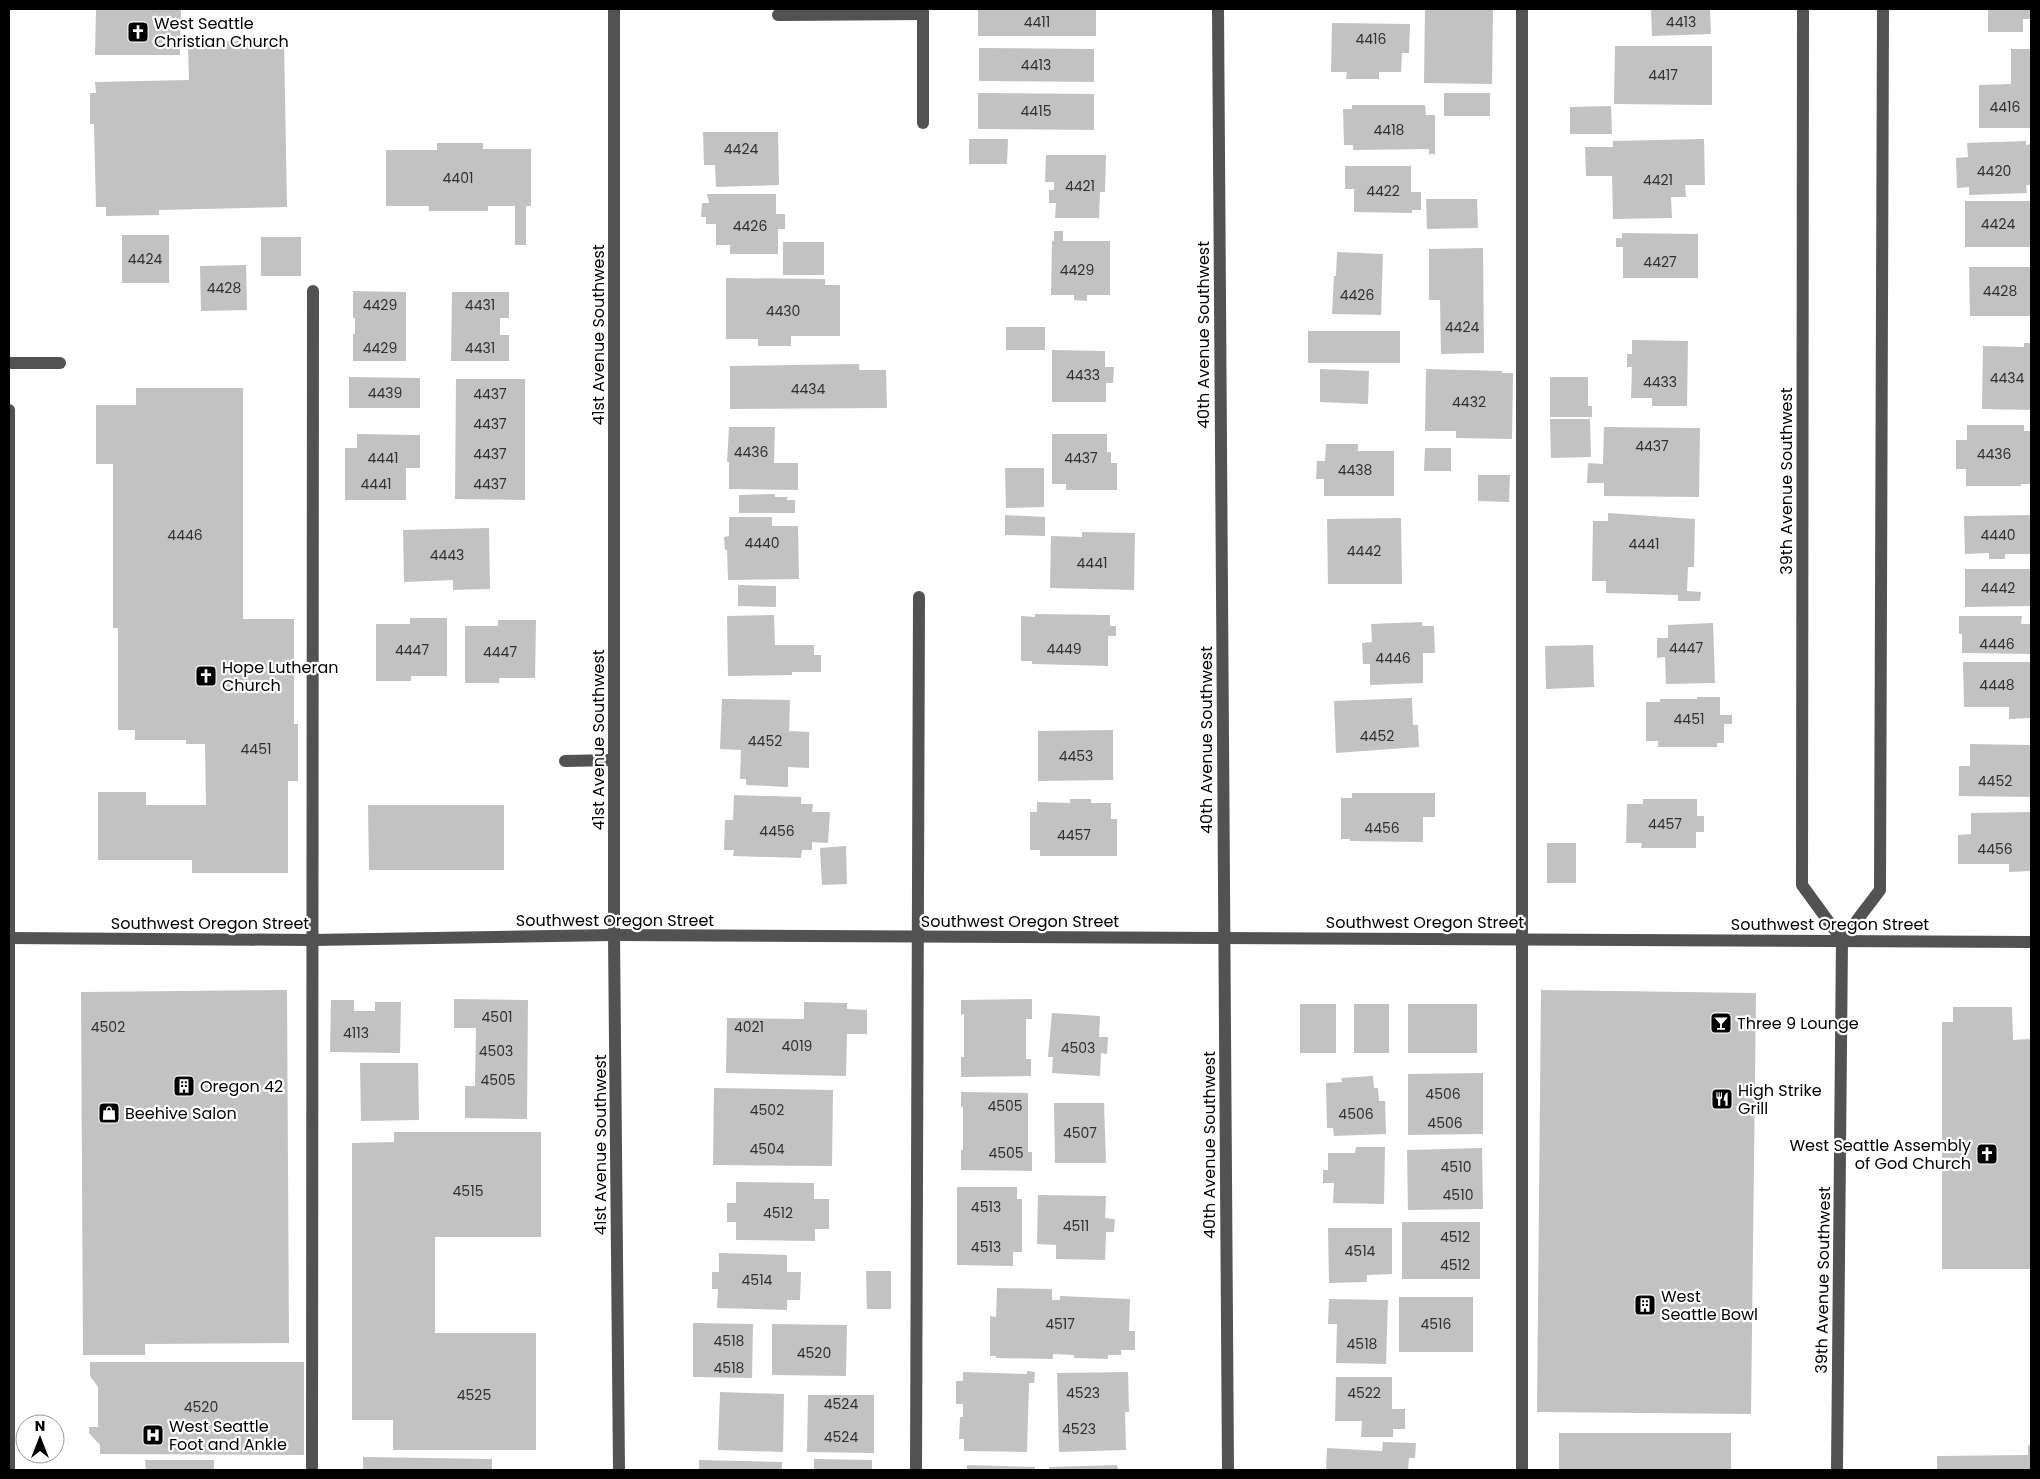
<svg xmlns="http://www.w3.org/2000/svg" width="2040" height="1479" viewBox="0 0 2040 1479" font-family="Poppins,sans-serif">
	<style>
		.building { fill: #c2c2c2 }
		.lines { fill: none; stroke-linecap: round; stroke-linejoin: round }
		.minor { stroke: #525252; stroke-width: 12 }
		.labels { text-anchor: middle; dominant-baseline: central; stroke-width: 4.5; stroke-linejoin: round; paint-order: stroke }
		.number-label { font-size: 14px; fill: #303030 }
		.poi-label { font-size: 16px; fill: #000; stroke: #fff; text-anchor: start }
		.street-label { font-size: 16px; fill: #000; stroke: #fff }
	</style>
	<rect width="100%" height="100%" fill="#fff"/>
	<g class="building">
		<path d="M96 9H181L180 55H95Z"/>
		<rect x="978" y="9" width="118" height="27"/>
		<path d="M1425 9H1493L1492 84 1424 83Z"/>
		<path d="M1651 9H1710L1711 34 1652 36Z"/>
		<path d="M1988 9H2031V19H2023V32H1988Z"/>
		<path d="M1332 23 1410 24 1409 53H1402L1401 72H1379V79H1346L1347 72H1331Z"/>
		<path d="M284 40 287 207 159 210V215L106 216V207H96L94 124H90V93H96L95 82 189 80 188 48 224 47V41Z"/>
		<path d="M1615 46H1712V105L1614 104Z"/>
		<path d="M979 48 1094 49V82L979 81Z"/>
		<path d="M2011 49H2031V128H1979V85L2011 84Z"/>
		<path d="M978 93 1094 94V130L978 129Z"/>
		<rect x="1444" y="93" width="46" height="23"/>
		<path d="M1352 105H1425L1426 115H1435V154H1429V149L1353 150V145H1344L1343 109H1352Z"/>
		<path d="M1611 106 1612 134H1570V107Z"/>
		<path d="M703 132H778L779 185 716 187 715 165H704Z"/>
		<path d="M969 139H1008L1007 164H969Z"/>
		<path d="M1704 139 1705 185H1685L1686 197H1671L1672 218 1613 219 1612 176H1586L1585 147H1613V141Z"/>
		<path d="M2026 141V145L2031 144V185H2026L2027 193 1969 195V187L1957 188 1956 158 1968 157 1967 143Z"/>
		<path d="M437 143H483V149H531V206H526V245H515V206H488V211H429V206H386V150H437Z"/>
		<path d="M1046 155H1106L1105 192H1100L1099 218H1055L1056 203H1049V190H1054V182H1045Z"/>
		<path d="M1345 166H1411V192H1421V210H1412V213L1354 212V189H1345Z"/>
		<path d="M707 194H776V214H785V229H778V254H730V245H716V224H706V217H701L702 203H709Z"/>
		<path d="M1426 199H1477L1478 228 1427 229Z"/>
		<rect x="1965" y="201" width="66" height="46"/>
		<path d="M1054 231H1063V241H1110V295H1087V301L1074 300V295H1051L1052 241H1054Z"/>
		<path d="M1622 233 1698 234V278H1623V247H1616V238H1622Z"/>
		<rect x="122" y="235" width="47" height="48"/>
		<rect x="261" y="237" width="40" height="39"/>
		<rect x="783" y="242" width="41" height="33"/>
		<path d="M1483 248 1484 353 1441 354 1440 300H1429V249Z"/>
		<path d="M1337 252 1383 254 1381 315 1332 314 1334 276H1336Z"/>
		<path d="M246 265 247 310 201 311 200 266Z"/>
		<path d="M1969 267H2031V316H1970Z"/>
		<path d="M726 278 825 279V285H840V336H791V346H758V339H726Z"/>
		<path d="M353 291 406 292V361H353V334H355V318H353Z"/>
		<path d="M452 292H509V318H500V335H509V361H451Z"/>
		<rect x="1006" y="327" width="39" height="23"/>
		<rect x="1308" y="331" width="92" height="32"/>
		<path d="M1632 340 1688 341 1687 406H1652V398H1631L1632 367H1627V354H1632Z"/>
		<path d="M2024 343H2031V410L1982 409 1983 346 2024 347Z"/>
		<path d="M1052 350 1105 351V367H1114L1113 383H1106V402H1052Z"/>
		<path d="M859 364V370H886L887 408 730 409V366Z"/>
		<path d="M1320 369 1369 371 1368 404 1320 402Z"/>
		<path d="M1426 369 1502 371V373H1513L1512 439 1456 438V431H1425Z"/>
		<path d="M349 377 420 378V408H349Z"/>
		<path d="M1550 377H1588V406H1592V417H1550Z"/>
		<path d="M456 379H525V500L455 499Z"/>
		<path d="M136 388H243V619H294V724H298V781H288V873H192V860H98V792H146V805H206L205 744H186V740H135V730H118V628H113V464H96V405H136Z"/>
		<path d="M1550 419H1590L1591 457 1551 458Z"/>
		<path d="M1967 425H2024V431H2031V484H2021V486H1966V469H1956V440H1967Z"/>
		<path d="M729 427H775L774 463H798V490L729 489V462H727Z"/>
		<path d="M1604 427 1700 428 1699 497 1604 496V483H1587L1588 463 1603 464Z"/>
		<path d="M357 434 420 435V468H406V500H345V448H357Z"/>
		<path d="M1052 434H1107V452H1111V463H1117V490H1066V484H1052Z"/>
		<path d="M1326 444H1358V451H1394V496H1324V479H1316L1317 461H1325Z"/>
		<path d="M1425 448H1451V471H1424Z"/>
		<path d="M1005 468H1044V507L1006 508Z"/>
		<path d="M1478 475H1510L1509 502 1478 501Z"/>
		<path d="M775 494V497H787V500H795V513H739V495Z"/>
		<path d="M1608 513 1695 519 1694 567H1688L1687 591 1701 592 1700 601H1678V595L1606 593V581H1592L1593 521H1608Z"/>
		<path d="M1005 515 1045 517V536L1005 535Z"/>
		<path d="M2031 515V554H2005V559H1989V553L1965 554 1964 516Z"/>
		<path d="M729 517H772V526H798L799 579 728 580 727 550H725L724 537 729 536Z"/>
		<path d="M1401 518 1402 584H1328L1327 519Z"/>
		<path d="M489 528 490 589 453 590V580L404 582 403 530Z"/>
		<path d="M1082 532 1135 533 1134 590 1050 588 1051 536 1082 537Z"/>
		<path d="M1965 569H2031V606L1965 607Z"/>
		<path d="M738 585 776 586V607L738 606Z"/>
		<path d="M1035 614 1110 615V626H1116V636H1108V666L1032 664V661H1021V616L1035 617Z"/>
		<path d="M774 615 775 645H814V655H821V672H792V675L728 676 727 616Z"/>
		<path d="M1959 616H2022L2021 624H2031V654L1962 653V634H1959Z"/>
		<path d="M410 618H447V676H411V681H376V624H410Z"/>
		<path d="M498 620H536L535 678H499V683H465V626H498Z"/>
		<path d="M1422 622V626H1434L1435 653H1423V683L1370 685V664H1363L1362 643 1372 642 1371 624Z"/>
		<path d="M1713 623 1715 683 1666 684 1665 657 1657 658V638H1668V625Z"/>
		<path d="M1593 645 1594 687 1546 689 1545 646Z"/>
		<path d="M1963 662H2031V718L2009 719V707H1964Z"/>
		<path d="M1697 697H1720V715H1732V724H1724V743H1717V747H1658V741H1646V702H1660V699H1697Z"/>
		<path d="M1412 698 1413 725H1418L1419 747 1336 753 1334 701Z"/>
		<path d="M722 699 790 700 789 731 809 732V768L788 767V787L746 785V779H740L741 750 720 749Z"/>
		<path d="M1113 730V780L1038 781V731Z"/>
		<path d="M1970 744 2031 745V797L1959 796V766H1970Z"/>
		<path d="M1352 793H1435V817H1423V842L1350 841V839H1341V798H1352Z"/>
		<path d="M734 795 801 797V804H813L812 812H830L828 843 812 842V850H802L801 858 733 856 734 850H724L725 820H733Z"/>
		<path d="M1070 799H1091V803H1111V819H1117V856H1040V850H1030V812H1037V802L1070 803Z"/>
		<path d="M1643 799H1697V816H1704V832H1696V848H1641L1642 843H1626L1627 804H1643Z"/>
		<path d="M368 805H504V870H369Z"/>
		<path d="M2031 812V871L2009 872V864H1958V835L1971 834V813Z"/>
		<rect x="1547" y="843" width="29" height="40"/>
		<path d="M846 846 847 884 822 885 820 848Z"/>
		<path d="M287 990 289 1343 145 1344V1355H83L81 992Z"/>
		<path d="M1541 990 1756 993 1751 1414 1537 1412Z"/>
		<path d="M454 999 528 1000 527 1119 465 1118V1086H475L476 1028H454Z"/>
		<path d="M1032 999V1019H1026V1059H1031V1076L961 1077V1057H964V1014L961 1015V1000Z"/>
		<path d="M331 1000H354V1011H375V1002H401L400 1053 330 1052Z"/>
		<path d="M804 1002 847 1003V1009L867 1010V1034H847L846 1076 726 1073 727 1018 804 1019Z"/>
		<rect x="1300" y="1004" width="36" height="49"/>
		<rect x="1354" y="1004" width="35" height="49"/>
		<rect x="1408" y="1004" width="69" height="49"/>
		<path d="M1953 1007H2012L2013 1040 2031 1039V1269H1942V1022H1953Z"/>
		<path d="M1052 1013 1100 1016 1099 1037H1108L1107 1054 1101 1053 1100 1076 1052 1073 1053 1057H1048Z"/>
		<path d="M360 1063H418L419 1120 361 1121Z"/>
		<path d="M1483 1073V1134L1408 1135V1074Z"/>
		<path d="M1373 1076 1374 1088H1378L1379 1101H1385L1386 1134 1334 1136 1333 1128H1327L1326 1083 1342 1082 1341 1078Z"/>
		<path d="M714 1088 833 1090 832 1166 713 1165Z"/>
		<path d="M961 1092 1028 1093V1152H1032V1171L961 1170V1150H963V1107H961Z"/>
		<path d="M1054 1103H1104L1106 1163H1055Z"/>
		<path d="M394 1132H541V1237H435V1333H536V1450H393V1420H352V1143L394 1142Z"/>
		<path d="M1356 1147H1385L1384 1204 1333 1203 1334 1183H1323V1170H1328V1153H1355Z"/>
		<path d="M1482 1148 1483 1209 1408 1210 1407 1150Z"/>
		<path d="M736 1182 814 1183V1199H829V1229H815V1241L736 1240V1222H727V1203H736Z"/>
		<path d="M957 1187H1017V1199H1022V1252H1013V1266L957 1265Z"/>
		<path d="M1038 1195 1106 1196 1105 1218 1115 1219 1114 1232H1106L1105 1260 1056 1259V1245L1037 1244Z"/>
		<rect x="1402" y="1222" width="78" height="57"/>
		<path d="M1328 1228H1392V1274L1367 1275V1282L1329 1283Z"/>
		<path d="M719 1253 787 1255V1272H801L800 1300H787V1310L717 1308 718 1289H712V1272H719Z"/>
		<path d="M866 1271H891V1309H867Z"/>
		<path d="M997 1288 1052 1289V1300H1060V1296L1130 1299 1129 1331H1135V1350H1121V1355H1108V1359L1074 1358V1355L1053 1354V1359L996 1358V1356H990V1316L996 1317Z"/>
		<rect x="1399" y="1297" width="74" height="55"/>
		<path d="M1329 1299 1388 1300 1386 1364 1336 1363 1337 1324H1328Z"/>
		<path d="M693 1323 753 1324 752 1378 693 1377Z"/>
		<path d="M772 1324 847 1325 846 1376 772 1375Z"/>
		<path d="M90 1362H304V1455L100 1454V1445L89 1433V1427H98V1387L90 1376Z"/>
		<path d="M1027 1371 1035 1372 1034 1383H1029L1027 1452 964 1451V1439H959L960 1417H963V1404H956V1381H963V1372L1027 1374Z"/>
		<path d="M1128 1372 1129 1412H1125L1126 1450 1059 1452 1057 1373Z"/>
		<path d="M1336 1377H1392V1409H1405V1429H1393V1437H1361L1362 1421H1335Z"/>
		<path d="M720 1392 784 1394 783 1452 718 1450Z"/>
		<path d="M808 1395H874V1453L807 1452Z"/>
		<rect x="1559" y="1433" width="172" height="37"/>
		<path d="M1383 1442 1416 1443 1415 1458H1409L1408 1470H1326L1327 1448 1382 1451Z"/>
		<path d="M2028 1445H2031V1470H1937V1456L2028 1455Z"/>
		<path d="M363 1457 492 1459V1470H363Z"/>
		<path d="M814 1459 872 1460V1470H814Z"/>
		<path d="M145 1460H214V1470H146Z"/>
		<path d="M699 1460 782 1462V1470H699Z"/>
		<path d="M967 1465 1035 1467V1470H967Z"/>
		<path d="M1117 1465 1118 1470H1049V1467Z"/>
	</g>
	<g class="lines">
		<g class="minor">
			<path d="M614 9V935L619 1470"/>
			<path d="M1218 9 1228 1470"/>
			<path d="M1803 9 1802 885 1842 940 1837 1470"/>
			<path d="M778 15 923 14"/>
			<path d="M923 123V9"/>
			<path d="M9 363H60"/>
			<path d="M9 410V1470"/>
			<path d="M565 761 614 760"/>
			<path d="M9 938 312 940 614 935 2031 942"/>
			<path d="M1842 940 1880 890 1883 9"/>
			<path d="M312 1470 313 291"/>
			<path d="M916 1470 919 597"/>
			<path d="M1522 1470V9"/>
		</g>
	</g>
	<defs>
		<g id="church-square" transform="scale(1.125)"><rect x="-9" y="-9" width="18" height="18" rx="4" fill="#000" stroke="#fff"/><path d="M-1.2-6h2.4v3.5h3.3v2.4h-3.3V6h-2.4V-.1h-3.3v-2.4h3.3Z" fill="#fff"/></g>
		<g id="bar-square" transform="scale(1.125)"><rect x="-9" y="-9" width="18" height="18" rx="4" fill="#000" stroke="#fff"/><path d="M-6-5H6L.8 .8V4.5H3.5V6h-7V4.5H-.8V.8Z" fill="#fff"/></g>
		<g id="building-square" transform="scale(1.125)"><rect x="-9" y="-9" width="18" height="18" rx="4" fill="#000" stroke="#fff"/><path d="M-4-6H4V6H1V3H-1V6H-4ZM-2.5-4.3h1.7v1.8h-1.7ZM.8-4.3h1.7v1.8H.8ZM-2.5-1h1.7V.8h-1.7ZM.8-1h1.7V.8H.8Z" fill="#fff"/></g>
		<g id="restaurant-square" transform="scale(1.125)"><rect x="-9" y="-9" width="18" height="18" rx="4" fill="#000" stroke="#fff"/><path d="M-5-6h1v4h1v-4h1v4h1v-4h1v5L-1.5 .5V6h-2V.5L-5-1ZM5-6V6H3V1.5H1.5Q1.5-4 5-6Z" fill="#fff"/></g>
		<g id="shop-square" transform="scale(1.125)"><rect x="-9" y="-9" width="18" height="18" rx="4" fill="#000" stroke="#fff"/><path d="M-5-2.5h2.3a2.7 3.5 0 0 1 5.4 0H5L5.5 6h-11ZM-1.5-2.5h3a1.5 2.3 0 0 0-3 0Z" fill="#fff"/></g>
		<g id="hospital-square" transform="scale(1.125)"><rect x="-9" y="-9" width="18" height="18" rx="4" fill="#000" stroke="#fff"/><path d="M-5-5h3v3.5h4V-5h3V5h-3V1.5h-4V5h-3Z" fill="#fff"/></g>
	</defs>
	<g fill-rule="evenodd">
		<use href="#church-square" x="138" y="32"/>
		<use href="#church-square" x="206" y="676"/>
		<use href="#bar-square" x="1721" y="1023"/>
		<use href="#building-square" x="184" y="1086"/>
		<use href="#restaurant-square" x="1722" y="1099"/>
		<use href="#shop-square" x="109" y="1113"/>
		<use href="#church-square" x="1987" y="1154"/>
		<use href="#building-square" x="1645" y="1305"/>
		<use href="#hospital-square" x="153" y="1435"/>
	</g>
	<g class="labels">
		<g class="number-label">
			<text x="1037" y="22">4411</text>
			<text x="1681" y="22">4413</text>
			<text x="1371" y="39">4416</text>
			<text x="1036" y="65">4413</text>
			<text x="1663" y="75">4417</text>
			<text x="2005" y="107">4416</text>
			<text x="1036" y="111">4415</text>
			<text x="1389" y="130">4418</text>
			<text x="741" y="149">4424</text>
			<text x="1994" y="171">4420</text>
			<text x="458" y="178">4401</text>
			<text x="1658" y="180">4421</text>
			<text x="1080" y="186">4421</text>
			<text x="1383" y="191">4422</text>
			<text x="1998" y="224">4424</text>
			<text x="750" y="226">4426</text>
			<text x="145" y="259">4424</text>
			<text x="1660" y="262">4427</text>
			<text x="1077" y="270">4429</text>
			<text x="224" y="288">4428</text>
			<text x="2000" y="291">4428</text>
			<text x="1357" y="295">4426</text>
			<text x="380" y="305">4429</text>
			<text x="480" y="305">4431</text>
			<text x="783" y="311">4430</text>
			<text x="1462" y="327">4424</text>
			<text x="380" y="348">4429</text>
			<text x="480" y="348">4431</text>
			<text x="1083" y="375">4433</text>
			<text x="2007" y="378">4434</text>
			<text x="1660" y="382">4433</text>
			<text x="808" y="389">4434</text>
			<text x="385" y="393">4439</text>
			<text x="490" y="394">4437</text>
			<text x="1469" y="402">4432</text>
			<text x="490" y="424">4437</text>
			<text x="1652" y="446">4437</text>
			<text x="751" y="452">4436</text>
			<text x="490" y="454">4437</text>
			<text x="1994" y="454">4436</text>
			<text x="383" y="458">4441</text>
			<text x="1081" y="458">4437</text>
			<text x="1355" y="470">4438</text>
			<text x="376" y="484">4441</text>
			<text x="490" y="484">4437</text>
			<text x="185" y="535">4446</text>
			<text x="1998" y="535">4440</text>
			<text x="762" y="543">4440</text>
			<text x="1644" y="544">4441</text>
			<text x="1364" y="551">4442</text>
			<text x="447" y="555">4443</text>
			<text x="1092" y="563">4441</text>
			<text x="1998" y="588">4442</text>
			<text x="1997" y="644">4446</text>
			<text x="1686" y="648">4447</text>
			<text x="1064" y="649">4449</text>
			<text x="412" y="650">4447</text>
			<text x="500" y="652">4447</text>
			<text x="1393" y="658">4446</text>
			<text x="1997" y="685">4448</text>
			<text x="1689" y="719">4451</text>
			<text x="1377" y="736">4452</text>
			<text x="765" y="741">4452</text>
			<text x="256" y="749">4451</text>
			<text x="1076" y="756">4453</text>
			<text x="1995" y="781">4452</text>
			<text x="1665" y="824">4457</text>
			<text x="1382" y="828">4456</text>
			<text x="777" y="831">4456</text>
			<text x="1074" y="835">4457</text>
			<text x="1995" y="849">4456</text>
			<text x="497" y="1017">4501</text>
			<text x="108" y="1027">4502</text>
			<text x="749" y="1027">4021</text>
			<text x="356" y="1033">4113</text>
			<text x="797" y="1046">4019</text>
			<text x="1078" y="1048">4503</text>
			<text x="496" y="1051">4503</text>
			<text x="498" y="1080">4505</text>
			<text x="1443" y="1094">4506</text>
			<text x="1005" y="1106">4505</text>
			<text x="767" y="1110">4502</text>
			<text x="1356" y="1114">4506</text>
			<text x="1445" y="1123">4506</text>
			<text x="1080" y="1133">4507</text>
			<text x="767" y="1149">4504</text>
			<text x="1006" y="1153">4505</text>
			<text x="1456" y="1167">4510</text>
			<text x="468" y="1191">4515</text>
			<text x="1458" y="1195">4510</text>
			<text x="986" y="1207">4513</text>
			<text x="778" y="1213">4512</text>
			<text x="1076" y="1226">4511</text>
			<text x="1455" y="1237">4512</text>
			<text x="986" y="1247">4513</text>
			<text x="1360" y="1251">4514</text>
			<text x="1455" y="1265">4512</text>
			<text x="757" y="1280">4514</text>
			<text x="1060" y="1324">4517</text>
			<text x="1436" y="1324">4516</text>
			<text x="729" y="1341">4518</text>
			<text x="1362" y="1344">4518</text>
			<text x="814" y="1353">4520</text>
			<text x="729" y="1368">4518</text>
			<text x="1083" y="1393">4523</text>
			<text x="1364" y="1393">4522</text>
			<text x="474" y="1395">4525</text>
			<text x="841" y="1404">4524</text>
			<text x="201" y="1407">4520</text>
			<text x="1079" y="1429">4523</text>
			<text x="841" y="1437">4524</text>
		</g>
		<g class="poi-label">
			<text x="154" y="23">West Seattle<tspan x="154" dy="18">Christian Church</tspan></text>
			<text x="222" y="667">Hope Lutheran<tspan x="222" dy="18">Church</tspan></text>
			<text x="1737" y="1023">Three 9 Lounge</text>
			<text x="200" y="1086">Oregon 42</text>
			<text x="1738" y="1090">High Strike<tspan x="1738" dy="18">Grill</tspan></text>
			<text x="125" y="1113">Beehive Salon</text>
			<text x="1971" y="1145" text-anchor="end">West Seattle Assembly<tspan x="1971" dy="18">of God Church</tspan></text>
			<text x="1661" y="1296">West<tspan x="1661" dy="18">Seattle Bowl</tspan></text>
			<text x="169" y="1426">West Seattle<tspan x="169" dy="18">Foot and Ankle</tspan></text>
		</g>
		<g class="street-label">
			<text transform="translate(598 335) rotate(-90)">41st Avenue Southwest</text>
			<text transform="translate(1203 335) rotate(-90)">40th Avenue Southwest</text>
			<text transform="translate(1786 481) rotate(-90)">39th Avenue Southwest</text>
			<text transform="translate(598 740) rotate(-90)">41st Avenue Southwest</text>
			<text transform="translate(1206 740) rotate(-90)">40th Avenue Southwest</text>
			<text x="615" y="920">Southwest Oregon Street</text>
			<text x="1020" y="921">Southwest Oregon Street</text>
			<text x="1425" y="922">Southwest Oregon Street</text>
			<text x="210" y="923">Southwest Oregon Street</text>
			<text x="1830" y="924">Southwest Oregon Street</text>
			<text transform="translate(600 1145) rotate(-90)">41st Avenue Southwest</text>
			<text transform="translate(1209 1145) rotate(-90)">40th Avenue Southwest</text>
			<text transform="translate(1823 1280) rotate(-89)">39th Avenue Southwest</text>
		</g>
	</g>
	<rect width="2040" height="1479" fill="none" stroke="#000000" stroke-width="20"/>
	<g transform="translate(40 1439)"><circle r="24" fill="#ffffff" stroke="#999999"/>
	<path d="M0-4L9 19L0 12L-9 19Z" fill="#000000"/>
	<text y="-8" font-size="14" font-weight="bold" text-anchor="middle" fill="#000000">N</text>
	</g>
</svg>
